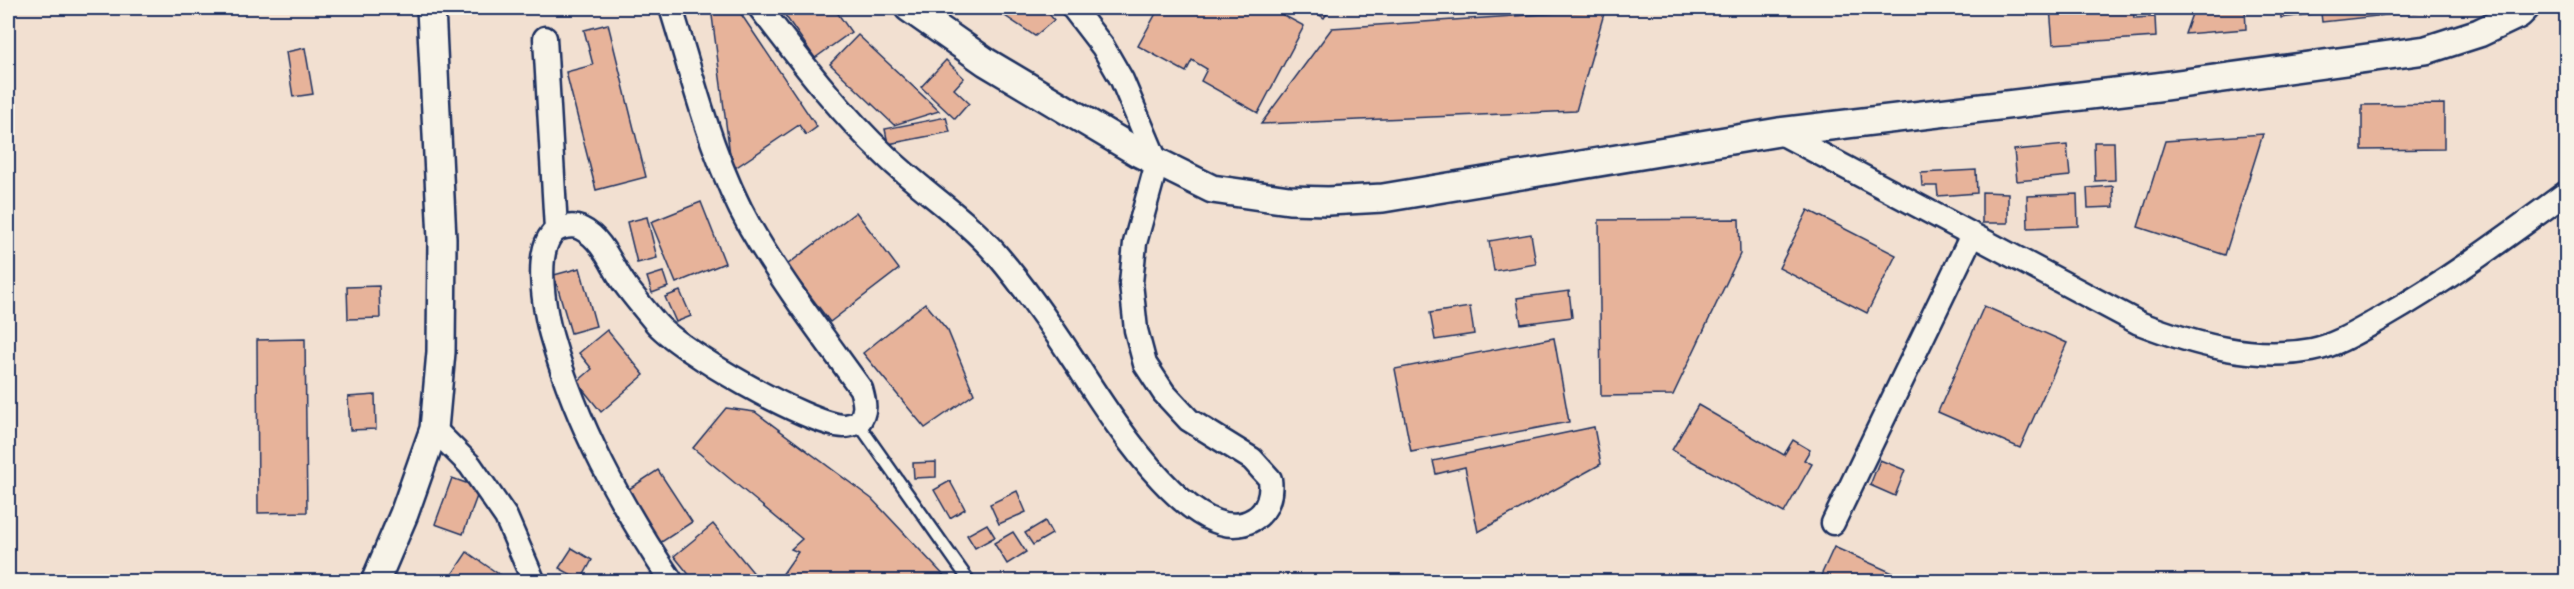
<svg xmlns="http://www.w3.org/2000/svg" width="2574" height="589" viewBox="0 0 2574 589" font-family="'Gochi Hand',sans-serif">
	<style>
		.building { fill: #e7b39a; stroke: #1b2f5e; stroke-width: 1.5 }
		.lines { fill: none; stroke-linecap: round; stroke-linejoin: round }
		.service-casing { stroke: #1b2f5e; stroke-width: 15 }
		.minor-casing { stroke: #1b2f5e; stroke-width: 27 }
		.tertiary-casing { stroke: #1b2f5e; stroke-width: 32 }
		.service { stroke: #f7f3e8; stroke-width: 10 }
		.minor { stroke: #f7f3e8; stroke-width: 22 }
		.tertiary { stroke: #f7f3e8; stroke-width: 27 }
	</style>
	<rect width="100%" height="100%" fill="#f2e0d1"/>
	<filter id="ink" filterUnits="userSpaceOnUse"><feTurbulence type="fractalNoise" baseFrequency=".0167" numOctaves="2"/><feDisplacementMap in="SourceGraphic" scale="12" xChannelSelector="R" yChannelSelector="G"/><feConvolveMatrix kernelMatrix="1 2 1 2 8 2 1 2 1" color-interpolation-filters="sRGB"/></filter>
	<g filter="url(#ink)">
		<g class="building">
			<path d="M711 8H737L817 127 806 135 799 125 732 170Z"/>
			<path d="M780 8H834L851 32 815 58Z"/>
			<path d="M993 8H1044L1054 20 1035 36Z"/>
			<path d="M1159 8H1270L1304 26 1258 113 1201 81 1207 69 1192 60 1186 72 1138 46Z"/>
			<path d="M1309 8H1331L1324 18Z"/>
			<path d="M2050 8H2133L2134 18 2155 17 2156 37 2053 44Z"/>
			<path d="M2194 8H2245L2246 29 2185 34Z"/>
			<path d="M2280 8H2451L2322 22 2321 13 2281 18Z"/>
			<path d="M1605 10 1576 111 1261 124 1332 28Z"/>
			<path d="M608 24 646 177 596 190 566 72 593 65 584 30Z"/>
			<path d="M858 35 939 111 894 125 830 64Z"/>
			<path d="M305 48 313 94 293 97 286 52Z"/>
			<path d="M946 60 964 78 954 89 969 103 955 119 921 87Z"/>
			<path d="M2444 104V149L2362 150V105Z"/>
			<path d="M946 117 950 132 888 144 885 129Z"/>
			<path d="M2263 134 2225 255 2138 227 2165 141Z"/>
			<path d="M2094 142H2114L2115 180 2095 181Z"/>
			<path d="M2067 145 2070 176 2017 181 2014 150Z"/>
			<path d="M1976 170 1977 193 1938 196 1937 186H1922L1921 173Z"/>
			<path d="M2113 186 2114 207 2088 208 2087 188Z"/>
			<path d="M1982 192 2008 193V223H1982Z"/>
			<path d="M2077 194 2078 226 2028 228 2027 196Z"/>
			<path d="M701 202 725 263 676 283 651 222Z"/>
			<path d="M1808 210 1896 255 1867 313 1779 268Z"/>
			<path d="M856 212 899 269 830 322 787 265Z"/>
			<path d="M647 217 657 258 637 263 627 222Z"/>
			<path d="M1739 219 1740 254 1673 395 1601 396 1599 220Z"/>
			<path d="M1531 234 1536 264 1494 271 1489 241Z"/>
			<path d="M580 268 596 326 571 333 554 275Z"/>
			<path d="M663 272 668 287 652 293 647 277Z"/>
			<path d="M379 286 380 318 348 319 347 287Z"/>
			<path d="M680 291 691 316 676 322 665 297Z"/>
			<path d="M1569 291 1572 317 1521 324 1517 298Z"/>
			<path d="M925 303 948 331 974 394 925 428 863 353Z"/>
			<path d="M1984 306 2067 343 2020 448 1938 412Z"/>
			<path d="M1470 307 1474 334 1435 340 1430 313Z"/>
			<path d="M607 330 644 375 601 412 577 382 592 369 579 353Z"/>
			<path d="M1554 338 1569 422 1411 452 1395 369Z"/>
			<path d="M305 339 307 512 258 513 257 340Z"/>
			<path d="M375 395 376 429 350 430 348 397Z"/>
			<path d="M1698 405 1784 455 1793 440 1810 450 1804 460 1812 464 1784 513 1672 450Z"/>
			<path d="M726 408 755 412 872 499 950 582H777L798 552 791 549 802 539 693 448Z"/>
			<path d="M1594 427 1601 464 1478 532 1465 467 1436 474 1433 461Z"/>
			<path d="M1880 460 1905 470 1895 496 1870 485Z"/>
			<path d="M936 462V477L914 478 913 463Z"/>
			<path d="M658 470 692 522 657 545 623 493Z"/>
			<path d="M452 478 480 488 463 534 435 524Z"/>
			<path d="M950 481 965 509 950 518 934 490Z"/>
			<path d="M1017 491 1026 512 999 524 990 504Z"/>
			<path d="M1045 521 1052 534 1033 545 1025 533Z"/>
			<path d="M713 524 761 582H695L674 556Z"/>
			<path d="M987 524 995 537 975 548 967 535Z"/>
			<path d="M1013 532 1026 552 1007 564 994 543Z"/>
			<path d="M1834 547 1913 582H1818Z"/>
			<path d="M572 548 592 560 581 580 559 568Z"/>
			<path d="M467 552 510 582H447Z"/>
		</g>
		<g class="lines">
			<g class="service-casing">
				<path id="service" d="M858 423 970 582"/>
			</g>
			<g class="minor-casing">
				<g id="minor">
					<path d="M671 8C694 81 712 160 750 227 783 284 823 336 861 389 865 403 867 412 858 423 854 424 848 426 844 426 808 425 678 350 655 322 645 310 635 298 626 286 613 269 603 239 582 229 575 225 569 226 561 228 530 238 545 315 552 338 577 426 621 506 672 582"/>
					<path d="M760 8C800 60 838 111 886 156 922 191 966 218 998 256 1025 288 1050 324 1073 359 1100 399 1193 557 1254 519 1268 511 1272 494 1270 479L1252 459 1189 420 1164 393 1145 364 1136 330 1131 283 1135 243 1157 163 1122 80 1103 47 1073 8"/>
					<path d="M545 38 556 229"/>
					<path d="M1779 132 2139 323C2194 344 2252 361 2312 350 2337 345 2360 330 2382 318 2447 281 2506 237 2566 193"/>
					<path d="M434 429 470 465 506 517 534 582"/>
					<path d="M1833 523 1972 235"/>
				</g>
			</g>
			<g class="tertiary-casing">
				<g id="tertiary">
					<path d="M909 8 986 62 1139 153 1212 189 1289 200 1328 201 1383 198 1779 132 2157 87 2426 50 2479 33 2519 14 2525 8"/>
					<path d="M375 582 404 514 434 429 441 352 442 239 431 8"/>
				</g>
			</g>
			<use href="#service" class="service"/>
			<use href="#minor" class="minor"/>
			<use href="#tertiary" class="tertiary"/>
		</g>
	</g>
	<rect width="2574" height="589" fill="none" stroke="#f7f3e8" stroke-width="30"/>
	<rect x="15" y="15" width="2544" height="559" fill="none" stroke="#1b2f5e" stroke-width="2" filter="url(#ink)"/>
</svg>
